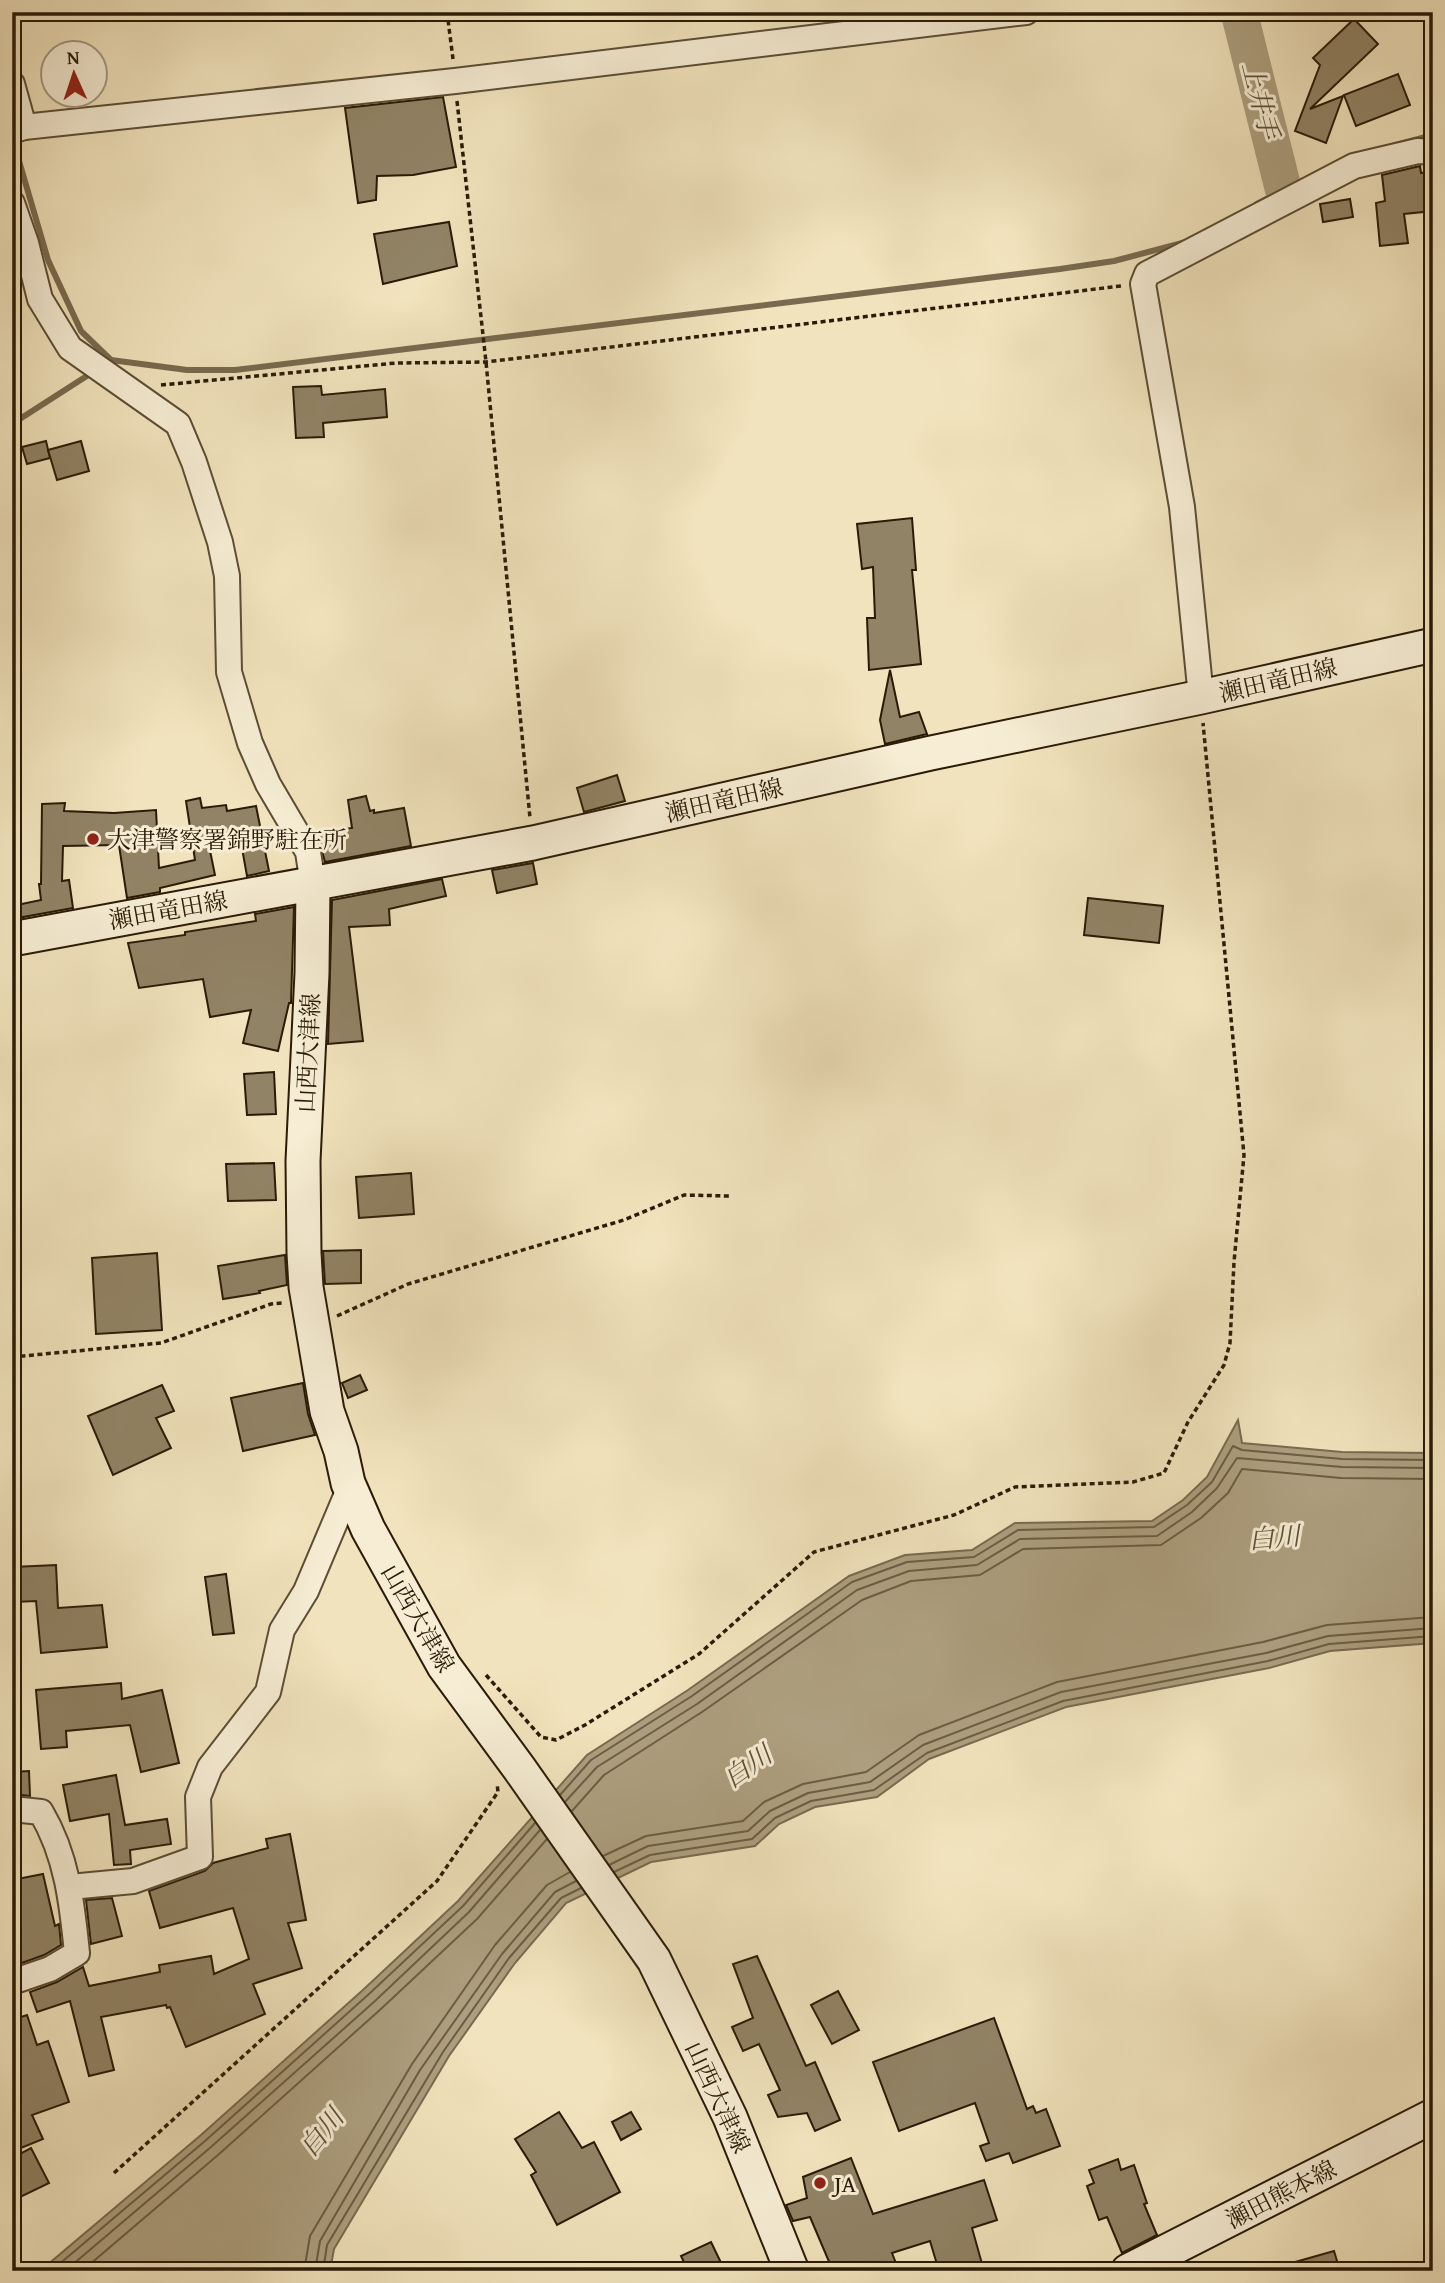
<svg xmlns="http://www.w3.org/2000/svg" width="1445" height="2283" viewBox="0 0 1445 2283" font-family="'Gentium Book Plus','Noto Serif JP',serif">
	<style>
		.water { fill: #ad9f7f; stroke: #796a4f; stroke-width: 2 }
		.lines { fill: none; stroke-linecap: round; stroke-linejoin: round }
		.shore { stroke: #6c5d42; stroke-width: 2 }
		.stream { stroke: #796a4f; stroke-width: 6 }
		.river { stroke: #ad9f7f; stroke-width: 37 }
		.building { fill: #918365; stroke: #2a1b06; stroke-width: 2 }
		.minor-casing { stroke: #5c4d34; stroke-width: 28 }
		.secondary-casing { stroke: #2a1b06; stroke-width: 37 }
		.path { stroke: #2a1b06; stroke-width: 3.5; stroke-dasharray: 5 3.5; stroke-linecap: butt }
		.minor { stroke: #f6edd4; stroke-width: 24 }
		.secondary { stroke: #f6edd4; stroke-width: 33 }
		.poi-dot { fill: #8f2418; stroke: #f6edd4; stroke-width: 2.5 }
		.labels { text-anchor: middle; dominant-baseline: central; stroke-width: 6; stroke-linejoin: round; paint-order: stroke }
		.street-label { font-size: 24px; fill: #2a1b06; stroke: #f6edd4 }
		.poi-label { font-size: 24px; fill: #2a1b06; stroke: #f6edd4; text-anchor: start }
		.water-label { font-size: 26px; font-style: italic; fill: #5e5036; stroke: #f6edd4 }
	</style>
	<rect width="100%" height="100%" fill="#f1e3bd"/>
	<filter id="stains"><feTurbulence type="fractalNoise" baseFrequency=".00286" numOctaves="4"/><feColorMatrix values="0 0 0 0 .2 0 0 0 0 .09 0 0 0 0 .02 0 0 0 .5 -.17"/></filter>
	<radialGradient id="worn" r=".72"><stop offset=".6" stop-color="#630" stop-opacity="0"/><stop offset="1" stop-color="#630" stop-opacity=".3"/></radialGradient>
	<path class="water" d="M1238 1420 1242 1443 1342 1452 1433 1453V1643L1330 1651 1269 1668 1066 1707 929 1759 877 1797 815 1807 779 1824 755 1846 651 1862 566 1903 515 1963 449 2056 334 2249 330 2271H40L201 2135 364 1989 458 1901 587 1755 688 1690 849 1576 905 1555 972 1550 1015 1523 1152 1521 1183 1500 1207 1477Z"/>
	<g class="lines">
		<g class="shore">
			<path d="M560 1795 591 1760 692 1696 852 1582 907 1562 974 1557 1018 1530 1154 1527 1187 1505 1212 1482 1233 1446 1242 1450 1342 1459 1433 1460"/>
			<path d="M565 1802 597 1767 697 1704 857 1590 909 1571 977 1565 1020 1539 1157 1536 1192 1512 1217 1488 1237 1458 1342 1467 1433 1468"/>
			<path d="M572 1811 604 1775 702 1712 862 1600 911 1581 980 1575 1023 1549 1161 1545 1201 1518 1228 1493 1242 1469 1341 1478 1433 1479"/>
			<path d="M603 1856 646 1836 743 1821 764 1802 803 1784 866 1772 919 1735 1057 1682 1263 1642 1327 1625 1433 1617"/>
			<path d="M609 1865 648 1846 748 1831 770 1811 808 1793 870 1782 923 1745 1061 1692 1266 1653 1328 1636 1433 1628"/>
			<path d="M614 1872 650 1855 752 1839 775 1818 811 1801 874 1790 927 1753 1063 1701 1268 1661 1329 1644 1433 1636"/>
			<path d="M51 2271 205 2141 369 1994 463 1906 535 1823"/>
			<path d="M65 2271 211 2147 375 2001 469 1912 540 1830"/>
			<path d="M82 2271 218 2155 382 2008 477 1919 547 1839"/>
			<path d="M304 2271 310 2236 412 2064 495 1945 547 1885 570 1872"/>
			<path d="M315 2271 320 2241 420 2070 502 1954 555 1892 576 1881"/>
			<path d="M323 2271 327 2245 443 2052 509 1958 561 1898 581 1888"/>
		</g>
		<g class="stream">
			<path d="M12 137 48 260 81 331 111 360"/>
			<path d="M1385 148 1433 135"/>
			<path d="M1257 204 1297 183"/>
			<path d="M105 364 111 360 187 370H235L1060 269 1114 261 1186 242"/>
			<path d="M12 424 93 372"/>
		</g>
		<path class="river" d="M1239 12 1283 188"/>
	</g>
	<g class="building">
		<path d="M1354 19 1378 44 1310 109 1343 96 1326 143 1295 131 1320 65 1313 58Z"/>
		<path d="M1398 74 1410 105 1356 126 1344 95Z"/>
		<path d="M443 97 456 167 413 175 377 176 376 200 358 203 345 108Z"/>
		<path d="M1420 166 1421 173 1433 171V211L1404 214 1408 243 1380 246 1376 203 1385 201 1382 175Z"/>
		<path d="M1350 199 1353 217 1323 222 1320 204Z"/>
		<path d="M449 222 457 266 383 284 374 234Z"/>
		<path d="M321 386 322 395 385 389 387 417 323 423 324 437 296 438 293 387Z"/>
		<path d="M46 441 50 458 27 464 22 447Z"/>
		<path d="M81 441 89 471 57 480 48 450Z"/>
		<path d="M912 518 916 570H912L921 664 869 670 867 618H875L873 567 862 569 857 524Z"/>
		<path d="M890 670 900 717 919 712 927 734 885 744 880 720Z"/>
		<path d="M617 775 625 801 584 812 577 788Z"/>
		<path d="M366 796 370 811 374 810V813L404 808 411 846 325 862 317 833 352 828 348 800Z"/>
		<path d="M200 798 202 808 226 805 227 811 256 806 269 871 247 876 240 837 208 841 215 875 160 888V892L127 898 119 845 63 846 62 881 69 880 73 908 12 919V906L41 900 39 884H41L42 804 65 803 64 811 114 813 156 810 159 868 195 860 186 801Z"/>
		<path d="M533 863 537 884 497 893 492 870Z"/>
		<path d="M442 879 446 896 389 909 390 925 349 927 363 1041 328 1044 332 900Z"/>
		<path d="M1088 898 1163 906 1159 943 1084 935Z"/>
		<path d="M294 907 291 1003H289L278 1051 243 1043 251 1010 210 1017 203 979 139 988 128 943 185 935V932L256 921 255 914Z"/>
		<path d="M274 1072 276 1114 247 1115 244 1074Z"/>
		<path d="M274 1163 276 1200 228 1201 226 1164Z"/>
		<path d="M411 1173 414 1214 359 1218 356 1177Z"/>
		<path d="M361 1250V1283L325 1284 323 1251Z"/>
		<path d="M157 1253 162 1330 96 1334 92 1258Z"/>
		<path d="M285 1255 287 1285 259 1291 260 1293 223 1299 218 1266Z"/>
		<path d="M360 1375 367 1390 348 1398 342 1383Z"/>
		<path d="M303 1383 308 1414 315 1435 243 1451 231 1398Z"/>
		<path d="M162 1385 174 1411 156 1418 171 1448 113 1475 88 1416Z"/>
		<path d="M56 1565 58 1608 102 1605 107 1647 41 1653 36 1601 14 1602 13 1567Z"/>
		<path d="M226 1574 234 1633 213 1635 205 1577Z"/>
		<path d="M121 1683 122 1699 162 1690 179 1763 141 1772 130 1725 66 1731 67 1747 41 1749 36 1690Z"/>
		<path d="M29 1771 30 1796 12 1794V1772Z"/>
		<path d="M116 1775 125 1825 167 1819 171 1844 130 1850 131 1864 114 1865 109 1814 70 1821 63 1785Z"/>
		<path d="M290 1834 306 1920 288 1923 302 1968 253 1984 265 2014 186 2047 170 2007 167 2008 166 2005 101 2017 114 2070 89 2076 70 2001 37 2012 30 1992 57 1982 83 1967 89 1986 160 1972 159 1965 211 1956 214 1974 249 1959 233 1908 160 1928 149 1891 205 1871 213 1863 268 1848 266 1839Z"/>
		<path d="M43 1874 55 1926 59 1924 61 1945 44 1955 19 1964 12 1946V1880Z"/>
		<path d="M112 1898 122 1936 91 1944 86 1900Z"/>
		<path d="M757 1956 806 2066 815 2062 840 2120 815 2131 807 2113 778 2117 768 2095 780 2090 759 2044 743 2051 732 2027 753 2018 733 1964Z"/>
		<path d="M838 1991 859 2030 832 2044 811 2005Z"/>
		<path d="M27 2015 37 2045 48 2041 69 2102 32 2115 43 2139 16 2150 12 2140V2020Z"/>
		<path d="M994 2018 1027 2109 1033 2106 1036 2113 1046 2109 1060 2146 1013 2163 1009 2153 986 2161 980 2146 989 2143 975 2103 899 2131 873 2062Z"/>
		<path d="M559 2112 582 2148 594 2142 620 2192 557 2225 531 2175 536 2172 515 2139Z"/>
		<path d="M631 2112 641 2129 621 2140 612 2122Z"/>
		<path d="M31 2148 49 2183 12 2201V2158Z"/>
		<path d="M851 2158 873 2214 984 2180 997 2220 972 2228 984 2271H939L930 2241 892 2253 899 2271H833L810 2217 793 2221 786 2205 807 2198 803 2177Z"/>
		<path d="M1118 2159 1121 2170 1134 2165 1147 2203 1144 2204 1157 2235 1122 2253 1107 2217 1099 2220 1087 2186 1094 2183 1089 2170Z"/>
		<path d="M711 2242 725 2271H688L681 2256Z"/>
		<path d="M1334 2251 1340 2271H1282L1281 2266Z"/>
	</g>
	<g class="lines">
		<g class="minor-casing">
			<g id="minor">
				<path d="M12 84 24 127"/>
				<path d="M12 131 24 127 455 81 1026 12"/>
				<path d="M12 203 26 243 40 299 70 348 178 424 194 462 220 542 227 576 229 672 250 743 268 784 308 852 313 885"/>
				<path d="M1201 697 1182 507 1143 284 1147 274 1354 166 1418 151 1433 152"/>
				<path d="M12 1809 41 1812C67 1856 72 1903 77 1953L50 1969 12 1982"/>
				<path d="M70 1887 133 1881 200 1857 198 1797 210 1767 268 1692 282 1630 306 1591 347 1494 348 1483"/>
			</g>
		</g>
		<g class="secondary-casing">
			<g id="secondary">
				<path d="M313 885 312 973 303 1161 304 1253 306 1287 327 1411 341 1451 348 1483 368 1529 444 1666 519 1768 654 1960 730 2117 792 2271"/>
				<path d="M12 939 533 843 931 753 1201 697 1433 645"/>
				<path d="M1128 2271 1433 2116"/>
			</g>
		</g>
		<g class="path">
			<path d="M447 12 453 59"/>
			<path d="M457 101 486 362 530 818"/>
			<path d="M161 385 396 363 486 362 1121 286"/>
			<path d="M337 1316 408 1284 624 1220 684 1195 729 1196"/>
			<path d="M12 1357 161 1343 271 1304 283 1303"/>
			<path d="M486 1675 541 1737 556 1740 585 1725 699 1654 814 1552 954 1515 1015 1487 1133 1482 1164 1473 1188 1422 1224 1365 1230 1343 1234 1262 1244 1155 1203 723"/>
			<path d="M114 2173 437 1881 498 1792 497 1783"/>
		</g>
		<use href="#minor" class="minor"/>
		<use href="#secondary" class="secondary"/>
	</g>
	<g class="poi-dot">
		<circle cx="93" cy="839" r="7"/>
		<circle cx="820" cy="2183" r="7"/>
	</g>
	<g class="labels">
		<g class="street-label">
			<text transform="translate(1278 680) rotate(-13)">瀬田竜田線</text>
			<text transform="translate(724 800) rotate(-13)">瀬田竜田線</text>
			<text transform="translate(168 910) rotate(-10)">瀬田竜田線</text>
			<text transform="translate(308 1053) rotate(-87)">山西大津線</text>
			<text transform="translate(418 1618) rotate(60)">山西大津線</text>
			<text transform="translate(718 2097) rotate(65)">山西大津線</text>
			<text transform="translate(1281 2194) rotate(-27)">瀬田熊本線</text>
		</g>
		<g class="poi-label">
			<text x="107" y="839">大津警察署錦野駐在所</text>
			<text x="834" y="2183">JA</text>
		</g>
		<g class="water-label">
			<text transform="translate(1261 100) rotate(76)">上井手</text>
			<text transform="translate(1274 1537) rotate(-5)">白川</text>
			<text transform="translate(747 1766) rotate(-35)">白川</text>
			<text transform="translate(321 2132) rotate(-51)">白川</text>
		</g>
	</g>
	<rect width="1445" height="2283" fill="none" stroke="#f1e3bd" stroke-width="42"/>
	<rect x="14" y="14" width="1417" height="2255" fill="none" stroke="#2a1b06" stroke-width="3.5"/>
	<rect x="21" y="21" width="1403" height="2241" fill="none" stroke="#2a1b06" stroke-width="2"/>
	<g transform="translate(74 74) rotate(357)"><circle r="33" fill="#f6edd4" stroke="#a49982" stroke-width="2"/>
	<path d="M0-5L12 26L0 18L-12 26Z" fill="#8f2418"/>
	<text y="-10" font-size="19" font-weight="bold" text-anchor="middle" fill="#2a1b06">N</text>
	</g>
	<rect width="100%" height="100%" filter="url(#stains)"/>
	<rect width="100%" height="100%" fill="url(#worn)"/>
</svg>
